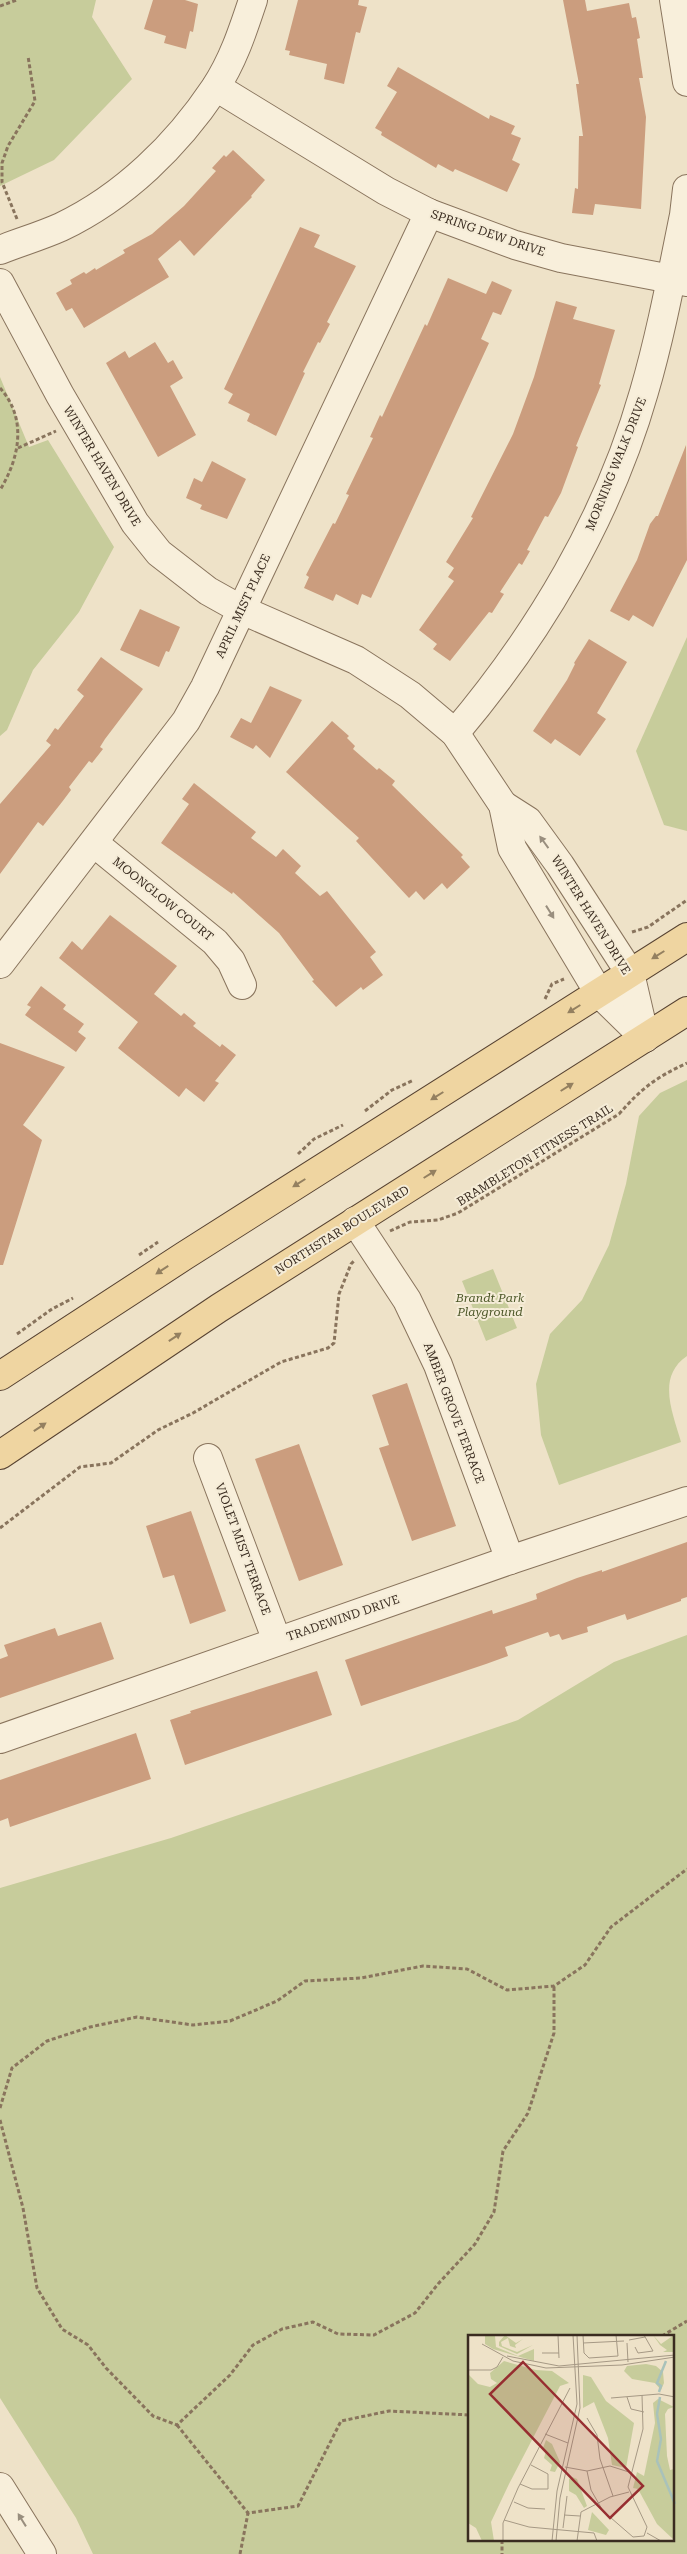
<svg xmlns="http://www.w3.org/2000/svg" width="687" height="2554" viewBox="0 0 687 2554" font-family="'Roboto Serif',serif">
	<style>
		.green { fill: #c7cc9b; fill-rule: evenodd }
		.building { fill: #cb9d7e }
		.lines { fill: none; stroke-linecap: round; stroke-linejoin: round }
		.minor-casing { stroke: #89745d; stroke-width: 30 }
		.major-casing { stroke: #574231; stroke-width: 30 }
		.path { stroke: #89745d; stroke-width: 3; stroke-dasharray: 4 2.5; stroke-linecap: butt }
		.minor { stroke: #f8efdb; stroke-width: 28 }
		.major { stroke: #efd5a1; stroke-width: 28 }
		.oneway { fill: #998e7e }
		.oneway2 { fill: #948060 }
		.labels { text-anchor: middle; dominant-baseline: central; stroke-width: 4; stroke-linejoin: round; paint-order: stroke }
		.street-label { font-size: 12px; fill: #3a2c20; stroke: #f5ecd7 }
		.park-label { font-size: 12px; font-style: italic; fill: #4b5627; stroke: #f5ecd7 }
		.inset-river { fill: none; stroke: #a9c2ba; stroke-width: 2.5 }
		.inset-road { fill: none; stroke: #a69985; stroke-width: 1 }
		.view { fill: #972e31; fill-opacity: 0.15; stroke: #972e31; stroke-width: 2.5 }
		.inset-edge { fill: none; stroke: #3a2c20; stroke-width: 2.5 }
	</style>
	<rect width="100%" height="100%" fill="#eee2c8"/>
	<g class="green">
		<path d="M0 0H96L92 17 132 79 54 160 0 186Z"/>
		<path d="M0 377 29 447 48 440 114 547 79 612 33 670 7 730 0 736Z"/>
		<path d="M687 637V831L664 825 636 751Z"/>
		<path d="M687 1080V1356C656 1377 673 1413 681 1442L559 1485 541 1435 536 1384 550 1334 582 1300 609 1245 626 1184 639 1116 660 1093Z"/>
		<path d="M493 1269 517 1328 486 1341 462 1281Z"/>
		<path d="M687 1635V2554H93L76 2518 0 2398V1888L171 1838 518 1720 614 1662ZM470 2336H673V2540H470Z"/>
	</g>
	<g class="building">
		<path d="M153 0H185L198 4 193 32 190 31 186 49 164 43 166 36 144 29Z"/>
		<path d="M298 0H359L358 5 367 7 360 33 356 32 344 84 324 79 327 64 289 55 290 51 285 50Z"/>
		<path d="M563 0H585L587 11 629 3 632 18 636 17 640 38 637 39 643 78H639L646 117 641 209 595 204 593 215 572 213 575 188 578 189 579 136H583L576 84H579Z"/>
		<path d="M398 67 489 119 490 115 515 126 511 134 521 138 512 160 520 164 507 192 455 169 453 172 438 164 436 168 381 135 382 132 375 128 397 92 387 86Z"/>
		<path d="M233 150 265 180 251 196 252 197 194 256 180 240 158 259 169 277 84 328 72 308 66 311 56 293 72 284 70 280 84 272 86 274 95 268 96 270 125 253 123 250 152 234 184 206 216 171 212 168 224 155 226 157Z"/>
		<path d="M300 227 320 235 314 247 356 266 327 322 330 324 320 343 318 342 303 372 305 373 276 436 247 421 250 414 228 403 233 394 224 389Z"/>
		<path d="M448 278 486 294 492 281 512 290 501 315 493 312 481 339 489 343 371 598 362 594 358 605 336 594 333 601 304 588 309 577 306 575 333 523 335 524 349 495 346 494 373 438 370 437 380 415 382 417 425 324 427 326Z"/>
		<path d="M556 301 577 307 573 319 615 330 599 384 601 385 576 446 578 447 561 493 548 517 545 516 527 550 530 551 522 565 519 563 500 592 504 594 492 613 489 612 450 661 433 649 437 644 419 630 454 581 448 577 454 568 446 562 473 518 471 517 513 434 534 377Z"/>
		<path d="M155 342 168 363 173 360 183 378 170 386 196 435 158 457 106 363 125 351 129 358Z"/>
		<path d="M686 445 687 560 653 627 633 615 629 621 610 611 637 560 650 524 656 516H658Z"/>
		<path d="M212 461 246 479 227 519 200 509 202 505 186 498 194 478 202 482Z"/>
		<path d="M140 609 180 627 169 652 166 651 159 667 120 650Z"/>
		<path d="M589 639 627 662 597 713 606 719 580 756 555 739 551 744 533 731 567 680 575 664 574 663Z"/>
		<path d="M101 657 143 689 105 739 100 747 103 749 92 763 89 761 69 787 71 790 62 802 43 826 38 822 0 874V804L51 745 46 741 55 728 58 730 84 696 77 690Z"/>
		<path d="M270 686 302 700 270 758 256 745 253 749 230 737 241 718 251 723Z"/>
		<path d="M332 721 349 736 347 738 355 746 353 749 377 770 379 768 395 781 392 785 463 855 461 857 470 867 447 889 442 883 424 900 416 891 409 898 356 841 359 838 286 772Z"/>
		<path d="M194 783 256 832 251 838 276 857 283 849 301 866 295 873 320 896 327 891 376 952 370 957 383 975 363 990 361 987 336 1007 312 981 314 980 279 933 233 892 232 894 161 843 189 804 182 799Z"/>
		<path d="M110 915 177 966 154 994 181 1016 184 1013 196 1023 193 1026 220 1047 222 1044 236 1055 215 1081 219 1083 204 1102 186 1088 179 1097 118 1048 138 1022 59 958 72 941 82 950Z"/>
		<path d="M41 986 66 1005 63 1009 84 1024 78 1032 86 1038 76 1052 25 1015 31 1007 27 1005Z"/>
		<path d="M0 1043 65 1067 23 1125 42 1140 3 1265H0Z"/>
		<path d="M407 1383 456 1526 412 1541 379 1448 389 1445 372 1395Z"/>
		<path d="M299 1444 343 1565 299 1581 255 1459Z"/>
		<path d="M191 1511 226 1611 190 1624 174 1575 163 1578 146 1526Z"/>
		<path d="M687 1542V1597L681 1599V1601L627 1620 625 1614 587 1627 588 1632 562 1640 559 1634 550 1637 548 1632 505 1647 508 1656 486 1664 361 1706 345 1660 492 1610 493 1614 537 1599 536 1594 577 1578 602 1570V1572Z"/>
		<path d="M101 1622 114 1659 0 1698V1659L8 1656 4 1645 55 1628 58 1636Z"/>
		<path d="M317 1671 332 1715 185 1765 170 1720 191 1713 190 1711Z"/>
		<path d="M136 1733 151 1779 10 1827 8 1818 0 1821V1780Z"/>
	</g>
	<g class="lines">
		<g class="minor-casing">
			<g id="minor">
				<path d="M674 0 687 82"/>
				<path d="M216 87 386 191 429 213 515 245 561 258 687 282"/>
				<path d="M0 250C20 242 41 236 61 227 124 197 177 145 215 88 233 61 243 30 253 0"/>
				<path d="M0 283 60 395 135 523 159 553 208 591 242 610 356 660 410 695 455 733 503 805 512 848 599 993 645 1038"/>
				<path d="M455 733C539 634 608 518 644 392 661 334 672 274 684 215L687 189"/>
				<path d="M503 805 528 821 560 865 630 973 645 1038"/>
				<path d="M94 843 215 942 231 961 242 985"/>
				<path d="M0 964 186 721 205 687 429 213"/>
				<path d="M355 1221 407 1300 438 1365 510 1560"/>
				<path d="M208 1458 277 1641"/>
				<path d="M0 1739 510 1560 687 1501"/>
				<path d="M0 2487 42 2554"/>
			</g>
		</g>
		<g class="major-casing">
			<g id="major">
				<path d="M0 1376 184 1256 687 937"/>
				<path d="M0 1455 219 1308 687 1011"/>
			</g>
		</g>
		<g class="path">
			<path d="M0 6 17 0"/>
			<path d="M17 219 2 182V163L8 146 35 101 28 56"/>
			<path d="M0 388C28 419 19 459 0 490"/>
			<path d="M18 448 56 431"/>
			<path d="M632 932 648 927 687 900"/>
			<path d="M545 999 552 984 564 979"/>
			<path d="M365 1111 392 1090 414 1080"/>
			<path d="M298 1154 314 1139 343 1125"/>
			<path d="M390 1231 410 1222 438 1220 458 1213 619 1114C642 1088 655 1078 687 1063"/>
			<path d="M139 1255 158 1242"/>
			<path d="M17 1334 52 1309 73 1298"/>
			<path d="M0 1528 80 1467 111 1463 158 1430 193 1413 281 1362 328 1348 334 1343 339 1294 351 1264 354 1261"/>
			<path d="M0 2108 12 2068 47 2041 90 2027 137 2017 193 2025 230 2021 277 2001 305 1981 361 1978 423 1966 467 1969 507 1990 554 1986 585 1965 611 1927 687 1869"/>
			<path d="M0 2120 23 2208 37 2288 62 2329 88 2345 106 2368 153 2416 177 2425 230 2375 253 2345 282 2329 313 2322 338 2334 374 2335 415 2313 438 2284 475 2244 494 2212 503 2151 528 2113 554 2033V1986"/>
			<path d="M662 2336 687 2321"/>
			<path d="M177 2425 248 2513 298 2506 341 2421 389 2411 470 2415"/>
			<path d="M502 2540V2554"/>
			<path d="M240 2554 248 2513"/>
		</g>
		<use href="#minor" class="minor"/>
		<use href="#major" class="major"/>
	</g>
	<defs><path id="oneway-solid" d="M-6-.8H1V-3.2L6.5 0L1 3.2V.8H-6Z" transform="scale(1.25)"/></defs>
	<g class="oneway">
		<use href="#oneway-solid" transform="translate(544 842) rotate(-126)"/>
		<use href="#oneway-solid" transform="translate(550 912) rotate(58)"/>
		<use href="#oneway-solid" transform="translate(22 2520) rotate(-122)"/>
	</g>
	<g class="oneway2">
		<use href="#oneway-solid" transform="translate(658 955) rotate(148)"/>
		<use href="#oneway-solid" transform="translate(574 1009) rotate(148)"/>
		<use href="#oneway-solid" transform="translate(567 1087) rotate(-32)"/>
		<use href="#oneway-solid" transform="translate(437 1096) rotate(148)"/>
		<use href="#oneway-solid" transform="translate(430 1174) rotate(-32)"/>
		<use href="#oneway-solid" transform="translate(299 1183) rotate(148)"/>
		<use href="#oneway-solid" transform="translate(162 1270) rotate(147)"/>
		<use href="#oneway-solid" transform="translate(175 1337) rotate(-34)"/>
		<use href="#oneway-solid" transform="translate(40 1427) rotate(-34)"/>
	</g>
	<g class="labels">
		<g class="street-label">
			<text transform="translate(488 233) rotate(19)">SPRING DEW DRIVE</text>
			<text transform="translate(616 464) rotate(-68)">MORNING WALK DRIVE</text>
			<text transform="translate(102 466) rotate(59)">WINTER HAVEN DRIVE</text>
			<text transform="translate(243 606) rotate(-65)">APRIL MIST PLACE</text>
			<text transform="translate(163 899) rotate(39)">MOONGLOW COURT</text>
			<text transform="translate(591 915) rotate(58)">WINTER HAVEN DRIVE</text>
			<text transform="translate(535 1155) rotate(-32)">BRAMBLETON FITNESS TRAIL</text>
			<text transform="translate(342 1230) rotate(-32)">NORTHSTAR BOULEVARD</text>
			<text transform="translate(454 1413) rotate(69)">AMBER GROVE TERRACE</text>
			<text transform="translate(243 1549) rotate(70)">VIOLET MIST TERRACE</text>
			<text transform="translate(343 1618) rotate(-19)">TRADEWIND DRIVE</text>
		</g>
		<g class="park-label">
			<text x="490" y="1298">Brandt Park<tspan x="490" dy="14">Playground</tspan></text>
		</g>
	</g>
	<g transform="translate(468 2335)">
		<rect width="206" height="206" fill="#eee2c8"/>
		<path d="M17 0 27 1 28 12 50 21 66 14V26L25 14 17 9ZM37 0 48 8 55 4 47 10 48 13 42 11 40 3 33 7 34 11 49 17 65 10 49 19 31 11V7ZM185 0 193 9 206 0V17H195L199 15 192 10ZM36 26 68 35 84 36 101 48 92 51 41 149 23 187 26 206H14L8 193 0 188V39L10 49 22 52 29 48 23 44 22 38ZM178 29 188 31 195 37 196 48 193 55 187 48 164 44 156 36 159 31ZM115 40 123 42 138 66 166 88 158 133 144 130 140 103 126 67 115 73ZM190 64 206 72 200 74 197 79 199 121 202 135 206 134V205L189 189 170 154 165 153 169 137 176 141 187 88 185 68ZM78 105 84 109 92 127 87 137 82 136 84 130 76 123 78 116 75 113ZM104 142 109 144 119 171 116 173 108 160 101 156V144ZM124 177 141 195 138 200 120 195Z" fill="#c7cc9b"/>
		<path class="inset-river" d="M191 57 193 51 189 48 198 26M192 62 189 79 193 104 189 126 207 169"/>
		<path class="inset-road" d="M90 0 91 23M115 0 116 18 121 23 150 21 148 0M161 5 177 2M115 8 156 6M159 8 160 27M14 9 45 26 78 33 154 30 207 22M167 12 170 18 185 16 176 0M74 18H91M39 21 91 31 207 20M0 35H23L29 32 35 22M159 62 163 74 176 77M143 63 191 59 207 62M119 83 129 100 132 124 145 161M77 99 100 108M97 132 119 136 142 131 164 138M119 136 123 155 135 176 165 202 176 201 179 192 160 152 175 94 174 60M52 149 64 154H80V139L63 130M46 167 60 173 77 174M96 180 112 181M36 185 61 192 126 198 129 206M95 193 99 161M179 198 193 206M35 206V188L50 153 102 53M84 206 89 156 109 69 105 0M88 206 92 163 112 73 109 0M109 206 113 177 142 162 161 157"/>
		<path class="view" d="M55 27 175 151 142 183 22 59Z"/>
		<rect width="206" height="206" class="inset-edge"/>
	</g>
</svg>
